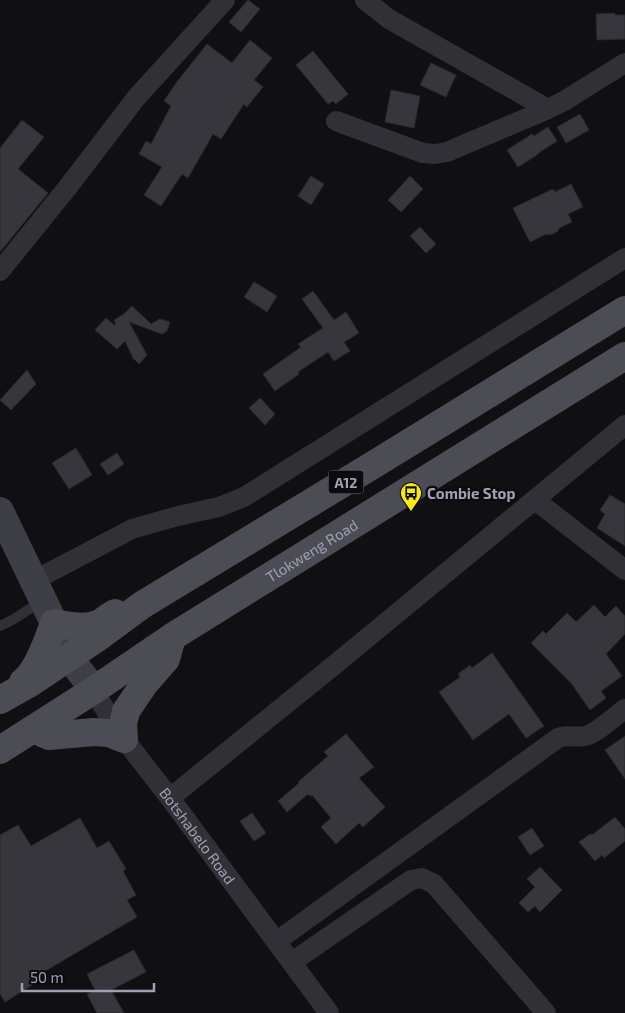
<svg xmlns="http://www.w3.org/2000/svg" width="625" height="1013" viewBox="0 0 625 1013" font-family="'Exo 2',sans-serif">
	<style>
		.building { fill: #37363c; stroke: #2a292d }
		.lines { fill: none; stroke-linecap: round; stroke-linejoin: round }
		.lane { stroke: #313036; stroke-width: 10 }
		.street { stroke: #313036; stroke-width: 20 }
		.secondary { stroke: #3e3e46; stroke-width: 28 }
		.primary { stroke: #4c4c55; stroke-width: 28 }
		.labels { text-anchor: middle; dominant-baseline: central; stroke-width: 4.5; stroke-linejoin: round; paint-order: stroke }
		.shield { fill: #0b0a0c; stroke: #737481; stroke-width: 1 }
		.shield-label { font-size: 14px; font-weight: bold; fill: #a0a1b3 }
		.poi-label { font-size: 15px; font-weight: bold; fill: #a0a1b3; stroke: #0b0a0c; text-anchor: start }
		.street-label { font-size: 15px; fill: #a0a1b3; stroke: #0b0a0c }
	</style>
	<rect width="100%" height="100%" fill="#100f11"/>
	<g class="building">
		<path d="M248 0 260 9 241 32 229 22Z"/>
		<path d="M615 13V15H625V39L597 40 596 14Z"/>
		<path d="M250 40 272 58 254 80 263 87 247 107 244 104 221 139 213 134 188 178 182 174 161 206 144 195 162 167 139 154 146 141 151 144 171 106 164 101 176 83 207 44 232 63Z"/>
		<path d="M313 51 348 94 336 104 333 101 328 104 296 65Z"/>
		<path d="M431 63 456 75 446 97 420 85Z"/>
		<path d="M391 90 420 96 414 128 385 122Z"/>
		<path d="M580 114 589 130 566 143 557 127Z"/>
		<path d="M22 120 44 137 18 169 48 193 0 252V148Z"/>
		<path d="M548 127 557 141 537 154V155L518 167 507 150 532 134 534 136Z"/>
		<path d="M311 176 324 184 311 205 298 196Z"/>
		<path d="M410 176 423 189 401 212 388 200Z"/>
		<path d="M571 184 583 207 568 214 572 222 559 228 558 231 553 234 544 235 530 242 513 208 553 189 555 192Z"/>
		<path d="M420 227 436 244 426 253 410 236Z"/>
		<path d="M254 282 277 296 267 312 244 297Z"/>
		<path d="M313 291 334 320 346 312 359 333 344 342 350 351 334 361 328 352 298 372 299 374 275 391 263 374 301 347 298 344 323 328 302 299Z"/>
		<path d="M132 306 151 324 160 319 170 322 167 331 162 334 129 322 147 355 139 364 133 358 125 341 117 349 95 330 106 318 114 325 116 324 114 320 124 314Z"/>
		<path d="M27 370 36 384 11 410 0 400Z"/>
		<path d="M260 398 275 414 265 425 249 408Z"/>
		<path d="M76 448 92 475 69 489 52 463Z"/>
		<path d="M117 453 124 464 108 475 100 464Z"/>
		<path d="M610 495 625 504V546L597 528 605 514 600 510Z"/>
		<path d="M594 605 605 617 616 606 625 616V634L606 654 622 676 601 691 606 698 590 710 571 683 531 643 543 631 546 634 567 613 576 622Z"/>
		<path d="M492 653 544 726 526 738 509 714 473 740 439 692 460 677 458 674 470 665 472 668Z"/>
		<path d="M346 734 374 767 359 778 385 807 363 827 359 823 336 844 321 827 331 818 312 795 310 796 308 794 287 812 278 801 299 783 298 782 328 756 324 752Z"/>
		<path d="M625 736V779L605 750Z"/>
		<path d="M252 813 266 833 254 841 240 821Z"/>
		<path d="M615 817 625 829V841L604 858 602 855 595 861 579 842 590 834 592 835Z"/>
		<path d="M80 818 97 848 109 841 126 869 123 871 136 895 127 900 137 917 35 977 37 982 5 1002 0 994V835L18 825 31 846Z"/>
		<path d="M532 828 544 846 530 855 518 837Z"/>
		<path d="M540 867 562 890 540 912 535 906 528 912 519 903 535 887 527 879Z"/>
		<path d="M134 950 146 972 111 990 124 1013H97L87 994 95 990 87 974Z"/>
	</g>
	<g class="lines">
		<path class="lane" d="M0 626 14 619 42 601"/>
		<g class="street">
			<path d="M365 0 389 19 548 109 564 101 625 63"/>
			<path d="M336 121 423 153 435 154 447 152 548 109"/>
			<path d="M0 271 68 187 136 98 225 0"/>
			<path d="M535 500 625 570"/>
			<path d="M33 581 132 529 178 516 219 507 244 497 625 258"/>
			<path id="s1" d="M94 690 110 718 124 739 170 798 329 1013"/>
			<path d="M170 798 338 662 625 425"/>
			<path d="M277 941 558 738C568 734 576 738 585 736 597 733 615 716 625 709"/>
			<path d="M292 962 411 880 422 878 434 884 546 1013"/>
		</g>
		<path class="secondary" d="M0 511 54 623 61 642 69 657 94 690"/>
		<g class="primary">
			<path d="M23 682C38 671 48 640 54 623 67 626 86 629 98 624 104 621 109 616 115 613"/>
			<path d="M0 700 32 682 96 639 142 605 373 465 625 310"/>
			<path d="M33 729 49 736 94 732 109 733 124 739 123 724 126 711 145 683 166 659 171 641"/>
			<path id="s2" d="M0 750 94 690 172 637 625 356"/>
		</g>
	</g>
	<defs>
		<g id="bus-pin" transform="scale(1.125)"><path d="M0 17L-7.5 6A9.5 9.5 0 1 1 7.5 6Z" fill="#fae61e" stroke="#0b0a0c"/><path d="M-5-6H5V4H4V6H2V4H-2V6H-4V4H-5ZM-3.5-4V0h7V-4ZM-3.5 1.2v1.5H-2V1.2ZM2 1.2v1.5H3.5V1.2Z" fill="#111"/></g>
	</defs>
	<g fill-rule="evenodd">
		<use href="#bus-pin" x="411" y="493"/>
	</g>
	<g class="labels">
		<rect class="shield" x="328.5" y="470.5" width="35" height="23" rx="4"/>
		<g class="shield-label">
			<text x="346" y="482">A12</text>
		</g>
		<g class="poi-label">
			<text x="427" y="493">Combie Stop</text>
		</g>
		<g class="street-label">
			<text stroke="none"><textPath href="#s2" startOffset="370">Tlokweng Road</textPath></text>
			<text stroke="none"><textPath href="#s1" startOffset="179">Botshabelo Road</textPath></text>
		</g>
	</g>
	<path d="M22 983v8h132v-8" fill="none" stroke="#a0a1b3" stroke-width="2.5"/>
	<text x="30" y="983" font-size="15" fill="#a0a1b3" stroke="#0b0a0c" stroke-width="4" paint-order="stroke">50 m</text>
</svg>
